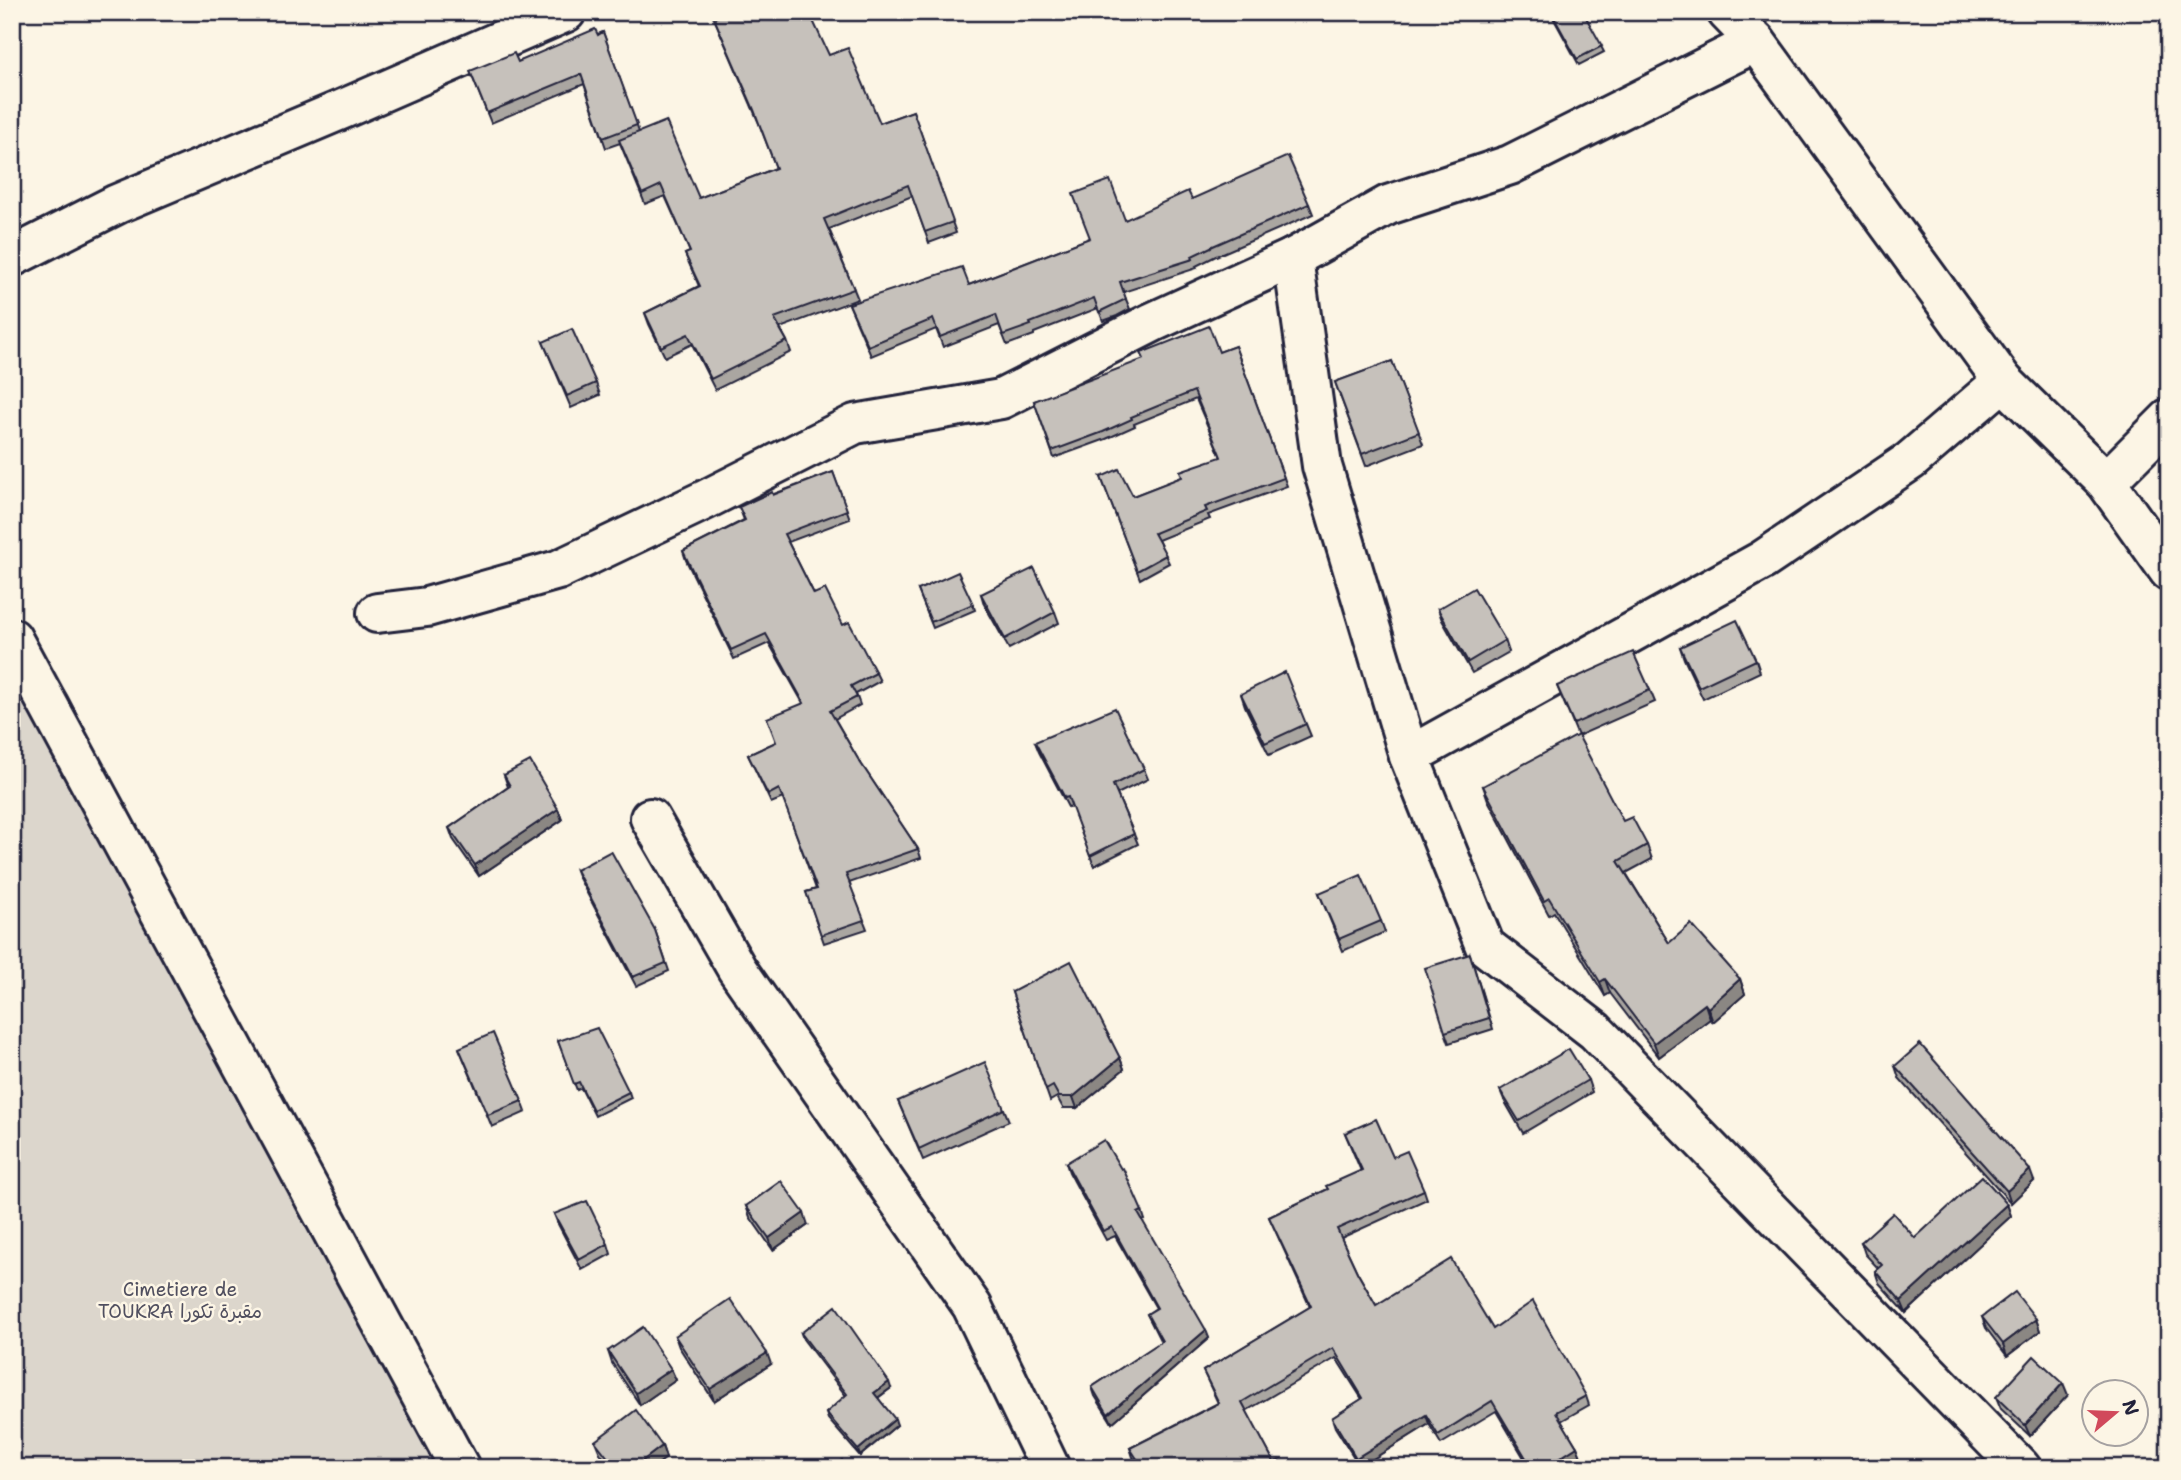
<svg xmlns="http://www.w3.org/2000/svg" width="2181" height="1480" viewBox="0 0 2181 1480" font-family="'Shantell Sans','Playpen Sans Arabic',sans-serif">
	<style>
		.green { fill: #dcd6cc; stroke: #7f7c84; stroke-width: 2 }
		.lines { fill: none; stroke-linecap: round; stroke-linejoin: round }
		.street-casing { stroke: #22223b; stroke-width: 44 }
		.street { stroke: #fcf5e5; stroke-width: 38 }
		.wall { fill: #aaa6a1; stroke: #22223b; stroke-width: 2 }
		.shaded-wall { fill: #8b8783; stroke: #22223b; stroke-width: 2 }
		.building { fill: #c6c1bb; stroke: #22223b; stroke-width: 2 }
		.labels { text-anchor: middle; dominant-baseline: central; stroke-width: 5; stroke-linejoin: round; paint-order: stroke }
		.park-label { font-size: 19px; fill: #504f5f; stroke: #fcf5e5 }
	</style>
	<rect width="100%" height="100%" fill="#fcf5e5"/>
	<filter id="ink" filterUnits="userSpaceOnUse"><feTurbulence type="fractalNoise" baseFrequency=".0143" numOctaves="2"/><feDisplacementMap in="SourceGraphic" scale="14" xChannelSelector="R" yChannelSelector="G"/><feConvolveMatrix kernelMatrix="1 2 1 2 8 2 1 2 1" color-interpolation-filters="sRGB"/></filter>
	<g filter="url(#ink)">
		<path class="green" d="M12 615 67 695 452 1468H12Z"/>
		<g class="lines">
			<g class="street-casing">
				<g id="street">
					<path d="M1727 12 1756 42 2003 381 2106 482 2169 571"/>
					<path d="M12 257 117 204 343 109 566 12"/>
					<path d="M1293 258 1322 466 1409 756 1485 946 1595 1031 2021 1468"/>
					<path d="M2106 482 2169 419"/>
					<path d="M377 613 427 607 558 570 705 500 855 424 1001 399 1153 322 1293 258 1388 205 1510 165 1756 42"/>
					<path d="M12 638 460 1468"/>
					<path d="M1409 756 1763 560 1910 461 2003 381"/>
					<path d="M650 818 737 969 972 1306 1050 1468"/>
				</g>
			</g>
			<use href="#street" class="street"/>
		</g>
		<g class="wall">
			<path d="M1550 12H1583L1604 52 1579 65Z"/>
			<path d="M714 18 829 55 880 123 913 111 956 233 929 243 912 196 829 229 858 299 780 328 787 341 791 352 715 390 692 344 665 357 649 324 645 313 699 286 685 254 690 252 665 196 645 204 620 143 606 148 584 84 491 123 470 71 518 62 603 32 639 132 699 198 776 168 758 121Z"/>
			<path d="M1192 199 1309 204 1313 214 1216 256 1196 266 1197 268 1123 292 1130 309 1117 316 1103 321 1098 308 1034 333V335L1007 345 999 325 943 347 936 329 871 356 849 304 969 285 1090 238 1125 220Z"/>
			<path d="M543 342 596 383 600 395 571 408Z"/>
			<path d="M1235 346 1287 486 1208 515 1210 519 1158 540 1169 563 1140 579 1101 477 1133 496 1182 477 1221 457 1196 399 1134 424 1135 426 1106 439 1054 458 1034 401 1219 352Z"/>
			<path d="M1392 361 1423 444 1366 466 1335 382Z"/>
			<path d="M833 472 850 519 788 542 814 594 843 625 876 673 880 681 856 694 860 705 835 719 858 759 918 849 921 858 849 883 867 929 824 943 806 892 816 889 783 798 771 803 748 755 776 742 803 703 769 643 734 659 686 560 683 551 744 520 739 507Z"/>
			<path d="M918 590 973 604 975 610 933 628Z"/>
			<path d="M981 594 1055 612 1059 623 1009 649 984 604Z"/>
			<path d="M1438 609 1505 640 1509 652 1472 673 1442 620Z"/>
			<path d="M1680 647 1756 660 1760 672 1703 699 1684 659Z"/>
			<path d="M1557 686 1650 690 1655 702 1578 736Z"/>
			<path d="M1241 694 1306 724 1311 736 1269 755 1245 706Z"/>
			<path d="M1035 742 1144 769 1148 779 1117 794 1138 844 1094 866 1072 806 1068 807 1039 752Z"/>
			<path d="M504 775 558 809 562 820 479 876 453 839 449 828 508 787Z"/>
			<path d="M1483 786 1623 821 1647 845 1652 859 1626 873 1669 943 1740 979 1745 994 1713 1022 1710 1019 1659 1057 1610 993 1605 996 1554 912 1549 915 1488 800Z"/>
			<path d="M576 870 655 930 669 971 636 986 579 878Z"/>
			<path d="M1319 893 1381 921 1385 932 1343 951Z"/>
			<path d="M1470 954 1493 1029 1449 1043 1445 1032Z"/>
			<path d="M1012 992 1120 1058 1124 1069 1077 1108H1063L1057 1097 1050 1101Z"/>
			<path d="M558 1041 629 1092 631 1098 595 1116 581 1088 577 1090Z"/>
			<path d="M459 1048 522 1101 526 1112 492 1127Z"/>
			<path d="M1895 1066 2034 1181 2011 1203 1899 1078Z"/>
			<path d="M1588 1080 1592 1092 1523 1133 1505 1102 1500 1090Z"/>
			<path d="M898 1101 1004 1109 1009 1121 923 1160Z"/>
			<path d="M1345 1133 1393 1157 1424 1190 1427 1199 1341 1238 1357 1272 1376 1305 1493 1329 1586 1396 1589 1405 1561 1421 1577 1447 1581 1457 1563 1468H1530L1496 1411 1441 1444 1429 1424 1360 1467 1335 1427 1332 1418 1362 1399 1336 1358 1246 1411 1274 1462 1282 1468H1140L1133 1457 1130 1448 1218 1403 1203 1371 1310 1307 1269 1217 1328 1189 1361 1171Z"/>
			<path d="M1066 1163 1142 1211 1145 1220 1142 1221 1209 1338 1112 1423 1095 1396 1092 1387 1161 1342 1147 1314 1156 1308 1115 1236 1106 1240 1069 1172Z"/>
			<path d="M2007 1204 2011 1216 1906 1313 1879 1283 1875 1271 1878 1268 1865 1254 1861 1242 1915 1238Z"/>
			<path d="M746 1206 808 1225 773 1250 750 1217Z"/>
			<path d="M554 1214 608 1244 611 1254 582 1270 558 1224Z"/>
			<path d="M1982 1317 2036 1319 2040 1331 2007 1356 1986 1328Z"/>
			<path d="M801 1333 891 1388 878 1398 897 1425 860 1456 828 1419 826 1413 846 1396 803 1339Z"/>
			<path d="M675 1336 771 1364 714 1401 679 1347Z"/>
			<path d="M608 1351 671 1369 676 1380 640 1405 612 1363Z"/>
			<path d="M2068 1395 2030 1436 2001 1409 1996 1397Z"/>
			<path d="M595 1441 662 1446 666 1458 653 1468H611L600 1453Z"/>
		</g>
		<g class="shaded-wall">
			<path d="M558 809 562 820 479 876 475 865Z"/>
			<path d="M1605 979 1610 993 1605 996 1600 982Z"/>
			<path d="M1740 979 1745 994 1713 1022 1708 1008Z"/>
			<path d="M1705 1004 1710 1019 1659 1057 1654 1043Z"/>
			<path d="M1120 1058 1124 1069 1077 1108 1073 1097Z"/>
			<path d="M2030 1170 2034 1181 2011 1203 2007 1191Z"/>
			<path d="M2007 1204 2011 1216 1906 1313 1901 1301Z"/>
			<path d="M804 1213 808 1225 773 1250 769 1238Z"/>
			<path d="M2036 1319 2040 1331 2007 1356 2003 1344Z"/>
			<path d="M1206 1330 1209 1338 1112 1423 1108 1414Z"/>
			<path d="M767 1353 771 1364 714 1401 710 1389Z"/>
			<path d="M671 1369 676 1380 640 1405 636 1393Z"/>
			<path d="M889 1382 891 1388 876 1399 874 1393Z"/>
			<path d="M2063 1383 2068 1395 2030 1436 2025 1425Z"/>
			<path d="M1426 1415 1429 1424 1360 1467 1356 1458Z"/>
			<path d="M895 1419 897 1425 860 1456 858 1450Z"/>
			<path d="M662 1446 666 1458 653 1468H633Z"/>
			<path d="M1577 1447 1581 1457 1563 1468H1544Z"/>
		</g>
		<g class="building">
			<path d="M727 12H809L829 55 848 48 880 123 913 111 953 222 925 232 908 185 824 219 854 289 774 318 787 341 711 379 688 334 661 347 645 313 700 286 685 254 690 252 661 185 642 194 619 140 666 121 699 198 776 168 754 110 714 18Z"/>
			<path d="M1551 12H1583L1602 46 1577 59Z"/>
			<path d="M595 29 598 35 603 32 637 125 603 138 581 74 487 113 470 71 514 53 518 62Z"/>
			<path d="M1288 156 1309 204 1213 246 1192 256 1193 259 1120 282 1126 299 1099 312 1094 298 1030 323 1031 325 1003 335 996 315 940 337 933 319 868 346 849 304 962 267 969 285 1090 238 1073 194 1110 180 1125 220 1188 191 1192 199Z"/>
			<path d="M1209 326 1219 352 1235 346 1284 478 1205 507 1207 511 1154 533 1166 555 1137 571 1101 477 1119 469 1133 496 1182 477 1180 471 1221 457 1194 391 1131 417 1132 419 1103 432 1052 451 1034 401 1144 359 1141 353Z"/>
			<path d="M572 329 596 383 567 396 543 342Z"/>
			<path d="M1392 361 1419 432 1362 454 1335 382Z"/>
			<path d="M833 472 847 510 784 534 814 594 825 589 843 625 849 622 876 673 851 686 857 697 830 711 858 759 918 849 846 874 864 920 821 935 806 892 817 889 779 789 768 795 748 755 776 742 767 718 804 703 766 634 731 650 683 551 745 520 739 507 772 492 773 495Z"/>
			<path d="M1034 568 1055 612 1005 639 981 594Z"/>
			<path d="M958 572 973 604 931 622 918 590Z"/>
			<path d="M1474 588 1505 640 1468 662 1438 609Z"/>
			<path d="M1737 620 1756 660 1699 687 1680 647Z"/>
			<path d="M1633 652 1650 690 1574 724 1557 686Z"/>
			<path d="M1285 672 1306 724 1265 743 1241 694Z"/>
			<path d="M1115 708 1144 769 1113 785 1134 834 1090 856 1068 797 1065 798 1035 742Z"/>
			<path d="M1578 735 1623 821 1632 817 1647 845 1618 861 1669 943 1691 924 1740 979 1708 1008 1705 1004 1654 1043 1605 979 1600 982 1549 898 1544 901 1483 786Z"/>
			<path d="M530 761 558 809 475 865 449 828 510 786 504 775Z"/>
			<path d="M611 851 655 930 666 963 633 977 576 870Z"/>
			<path d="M1361 875 1381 921 1339 939 1319 893Z"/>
			<path d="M1470 954 1489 1018 1445 1032 1425 968Z"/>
			<path d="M1071 961 1120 1058 1073 1097H1059L1053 1086 1046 1090 1012 992Z"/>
			<path d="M597 1028 629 1092 593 1110 579 1082 574 1084 558 1041Z"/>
			<path d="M493 1033 522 1101 488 1115 459 1048Z"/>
			<path d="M1920 1044 2030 1170 2007 1191 1895 1066Z"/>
			<path d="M1569 1049 1588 1080 1519 1121 1500 1090Z"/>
			<path d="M985 1062 1004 1109 919 1149 898 1101Z"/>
			<path d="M1376 1119 1393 1157 1407 1151 1424 1190 1337 1229 1357 1272 1376 1305 1451 1259 1493 1329 1533 1301 1586 1396 1556 1412 1577 1447 1544 1468H1532L1492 1401 1438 1435 1426 1415 1356 1458 1332 1418 1363 1398 1333 1348 1242 1402 1274 1462 1279 1460 1282 1468H1143L1130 1448 1219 1403 1203 1371 1311 1306 1269 1217 1328 1189 1326 1186 1362 1170 1345 1133Z"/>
			<path d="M1104 1140 1121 1169 1123 1168 1142 1211 1138 1213 1206 1330 1108 1414 1092 1387 1162 1341 1147 1314 1157 1308 1112 1227 1103 1231 1066 1163Z"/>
			<path d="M1982 1176 2007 1204 1901 1301 1875 1271 1882 1265 1861 1242 1893 1213 1915 1238Z"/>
			<path d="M781 1181 804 1213 769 1238 746 1206Z"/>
			<path d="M587 1201 608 1244 579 1260 554 1214Z"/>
			<path d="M2015 1292 2036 1319 2003 1344 1982 1317Z"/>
			<path d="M730 1299 767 1353 710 1389 675 1336Z"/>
			<path d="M836 1306 889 1382 874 1393 895 1419 858 1450 826 1413 847 1394 801 1333Z"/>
			<path d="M643 1327 671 1369 636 1393 608 1351Z"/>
			<path d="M2034 1356 2063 1383 2025 1425 1996 1397Z"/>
			<path d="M636 1410 662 1446 633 1468H616L595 1441Z"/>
			<path d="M842 1460 847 1468H830Z"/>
			<path d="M1450 1463 1452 1468H1442Z"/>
		</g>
	</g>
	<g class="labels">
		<g class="park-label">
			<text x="180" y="1289">Cimetiere de<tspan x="180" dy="22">TOUKRA مقبرة تكورا</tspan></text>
		</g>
	</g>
	<rect width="2181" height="1480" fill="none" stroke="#fcf5e5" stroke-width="42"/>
	<rect x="21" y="21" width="2139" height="1438" fill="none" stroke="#22223b" stroke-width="2.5" filter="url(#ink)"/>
	<g transform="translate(2115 1413) rotate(71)"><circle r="33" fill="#fcf5e5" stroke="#a5a1a1" stroke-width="2"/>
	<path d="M0-5L12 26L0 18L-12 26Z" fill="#d1495b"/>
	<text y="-10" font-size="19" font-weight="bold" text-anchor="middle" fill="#22223b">N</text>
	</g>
</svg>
